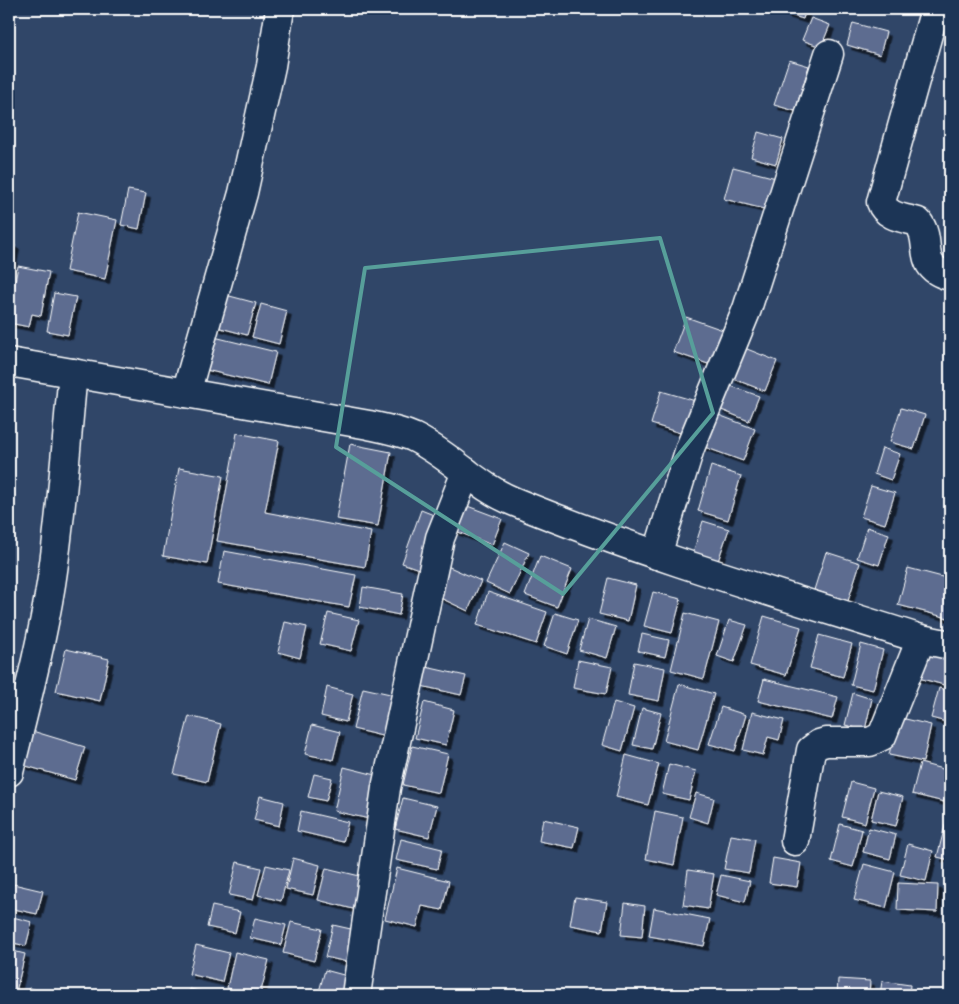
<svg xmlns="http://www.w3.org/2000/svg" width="959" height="1004" viewBox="0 0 959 1004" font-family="'Architects Daughter',sans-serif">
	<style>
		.building { fill: #5d6c90; stroke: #fff; filter: url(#shadow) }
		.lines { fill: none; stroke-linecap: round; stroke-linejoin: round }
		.street-casing { stroke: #fff; stroke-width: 31 }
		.street { stroke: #1d3557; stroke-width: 28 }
		.marked { fill: none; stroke: #579f9a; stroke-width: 4; stroke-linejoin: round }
	</style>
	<defs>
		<filter id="shadow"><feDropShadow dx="4.5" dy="4.5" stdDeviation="0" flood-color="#0009"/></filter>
	</defs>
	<rect width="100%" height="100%" fill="#304668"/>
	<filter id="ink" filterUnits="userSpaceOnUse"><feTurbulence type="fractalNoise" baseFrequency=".02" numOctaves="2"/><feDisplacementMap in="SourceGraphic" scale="10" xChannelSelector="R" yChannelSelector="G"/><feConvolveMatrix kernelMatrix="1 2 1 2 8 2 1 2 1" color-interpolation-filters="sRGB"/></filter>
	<g filter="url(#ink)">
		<g class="building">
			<path d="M785 9H806L803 19 784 13Z"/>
			<path d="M811 18 830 25 821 47 802 40Z"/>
			<path d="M853 23 886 32 880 55 847 45Z"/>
			<path d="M789 60 809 66 795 111 774 105Z"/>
			<path d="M758 132 783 139 776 164 751 157Z"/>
			<path d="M733 167 780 179 772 211 724 199Z"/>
			<path d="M128 190 146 193 139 229 121 225Z"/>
			<path d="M78 212 117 220 105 279 66 271Z"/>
			<path d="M9 243 15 245 9 276Z"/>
			<path d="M18 266 49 272 41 316 32 314 29 327 9 323V312Z"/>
			<path d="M54 293 76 297 68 335 47 331Z"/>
			<path d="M222 294 256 303 247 335 213 326Z"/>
			<path d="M261 304 287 311 279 344 252 337Z"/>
			<path d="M686 317 723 330 711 365 673 352Z"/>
			<path d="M210 336 276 352 268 385 202 369Z"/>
			<path d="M742 347 777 361 765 391 731 378Z"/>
			<path d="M728 385 759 396 749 421 719 409Z"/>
			<path d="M661 391 699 402 690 436 651 424Z"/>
			<path d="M901 408 925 415 914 449 890 442Z"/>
			<path d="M711 412 755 429 743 461 699 445Z"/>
			<path d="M237 433 279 441 265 512 371 532 365 567 217 541Z"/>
			<path d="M350 444 391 452 378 526 336 519Z"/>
			<path d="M882 448 900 454 891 480 874 474Z"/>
			<path d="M711 466 741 476 728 520 698 511Z"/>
			<path d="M179 468 223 476 207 564 163 556Z"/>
			<path d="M871 486 895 493 885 524 861 517Z"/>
			<path d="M462 504 502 519 492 545 453 530Z"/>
			<path d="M421 510 449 521 430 573 402 563Z"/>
			<path d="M703 521 729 529 717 564 692 556Z"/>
			<path d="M867 527 889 534 879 565 857 558Z"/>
			<path d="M505 542 529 553 510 594 486 583Z"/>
			<path d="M224 551 356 575 349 607 218 584Z"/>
			<path d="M826 552 860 563 848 601 814 590Z"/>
			<path d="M540 556 572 569 557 607 525 595Z"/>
			<path d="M445 565 481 581 468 611 432 594Z"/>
			<path d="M908 568 950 579V608L948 618 898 605Z"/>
			<path d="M608 578 636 585 628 621 599 614Z"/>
			<path d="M363 587 403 594 399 615 360 607Z"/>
			<path d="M488 592 547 612 536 644 477 625Z"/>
			<path d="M653 592 681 599 672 633 644 626Z"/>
			<path d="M328 613 359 620 351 651 320 644Z"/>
			<path d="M555 613 578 620 567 654 544 646Z"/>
			<path d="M685 613 719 622 704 679 671 670Z"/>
			<path d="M764 616 801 627 786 675 750 665Z"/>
			<path d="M588 619 616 627 607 658 579 650Z"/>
			<path d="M729 620 747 625 734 662 717 656Z"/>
			<path d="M285 622 307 627 300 658 278 652Z"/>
			<path d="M642 634 669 640 665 657 638 651Z"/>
			<path d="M819 635 852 644 843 677 810 668Z"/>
			<path d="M924 643 950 649V661L944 685 915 677Z"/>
			<path d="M861 644 883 650 873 690 851 685Z"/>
			<path d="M66 649 109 659 100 701 56 691Z"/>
			<path d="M578 660 612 667 606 694 573 688Z"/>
			<path d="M634 662 665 668 659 701 628 695Z"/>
			<path d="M426 667 466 676 461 695 421 686Z"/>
			<path d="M764 679 838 697 832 719 758 701Z"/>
			<path d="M679 684 714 694 698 750 664 741Z"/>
			<path d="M327 687 353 694 346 722 321 716Z"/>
			<path d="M363 688 404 697 394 739 353 729Z"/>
			<path d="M939 688 950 691V723L931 718Z"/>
			<path d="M853 693 872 699 865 730 845 725Z"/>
			<path d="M424 702 454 710 446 745 415 738Z"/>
			<path d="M614 702 634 708 622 751 602 745Z"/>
			<path d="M721 707 746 715 735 751 709 744Z"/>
			<path d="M642 708 661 713 652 749 633 745Z"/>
			<path d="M752 712 784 720 779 740 768 737 763 755 743 750Z"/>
			<path d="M189 716 221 724 207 782 174 774Z"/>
			<path d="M897 717 931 725 923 762 889 755Z"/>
			<path d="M312 725 340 732 333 760 305 754Z"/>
			<path d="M29 730 85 747 75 780 19 764Z"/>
			<path d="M412 746 448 754 439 793 403 785Z"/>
			<path d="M626 755 659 764 648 805 616 797Z"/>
			<path d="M920 763 950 771V779L944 802 912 794Z"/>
			<path d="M669 764 696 771 689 800 662 794Z"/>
			<path d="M344 767 388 778 378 821 334 811Z"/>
			<path d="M314 774 332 778 326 801 308 797Z"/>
			<path d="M851 782 874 788 865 823 842 817Z"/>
			<path d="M878 791 903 797 896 826 871 820Z"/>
			<path d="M696 793 714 798 708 823 689 817Z"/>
			<path d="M260 796 284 802 279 826 254 820Z"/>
			<path d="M403 798 437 806 429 837 395 829Z"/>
			<path d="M301 811 348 822 343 842 297 831Z"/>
			<path d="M655 811 683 817 674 865 646 859Z"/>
			<path d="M947 818H950V860L937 857Z"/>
			<path d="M543 819 579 827 574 848 539 841Z"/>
			<path d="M840 824 862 830 853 867 831 861Z"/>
			<path d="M869 828 896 835 890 859 863 852Z"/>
			<path d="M731 835 755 839 749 873 724 869Z"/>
			<path d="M401 839 442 849 437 869 396 860Z"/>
			<path d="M908 844 933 851 926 881 900 875Z"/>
			<path d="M293 858 320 865 313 895 286 889Z"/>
			<path d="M773 858 801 863 797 887 769 883Z"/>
			<path d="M237 862 261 868 253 900 229 895Z"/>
			<path d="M864 864 895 872 886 908 854 900Z"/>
			<path d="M266 865 289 870 281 901 258 895Z"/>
			<path d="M326 868 364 877 357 910 318 900Z"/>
			<path d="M397 868 449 881 442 910 422 906 417 927 385 919Z"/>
			<path d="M688 870 714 874 708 909 683 905Z"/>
			<path d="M721 875 750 881 745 902 716 895Z"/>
			<path d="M9 883 43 891 37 914 9 908Z"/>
			<path d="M898 883 938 885 937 912 897 910Z"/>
			<path d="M575 897 607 902 602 931 570 925Z"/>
			<path d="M625 903 645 906 642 937 621 935Z"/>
			<path d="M212 906 240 912 235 933 207 927Z"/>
			<path d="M654 908 710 919 704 946 649 936Z"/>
			<path d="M9 916 32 922 26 946 9 942Z"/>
			<path d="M255 918 286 925 281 945 250 938Z"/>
			<path d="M291 922 322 929 314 961 283 953Z"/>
			<path d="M333 925 373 934 365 966 325 957Z"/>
			<path d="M196 945 229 953 222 982 189 974Z"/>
			<path d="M9 950 25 954 16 992 9 990Z"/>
			<path d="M235 952 269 960 260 995 227 988Z"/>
			<path d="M325 970 362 980 359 995H318Z"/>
			<path d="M838 979 870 981 869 995H837Z"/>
			<path d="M882 981 910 985 909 995H880Z"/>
			<path d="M29 988 60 995H27Z"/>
			<path d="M190 989 217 995H188Z"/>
		</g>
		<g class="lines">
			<g class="street-casing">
				<g id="street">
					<path d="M935 9 881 202C886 217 904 218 918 222 934 242 914 267 950 276"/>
					<path d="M9 362 369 425C383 428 399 431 413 437 449 454 477 487 515 502 647 556 785 596 921 639L950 645"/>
					<path d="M186 393 243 193 271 66 280 9"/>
					<path d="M657 555 690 448 747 309 829 54"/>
					<path d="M9 772C24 710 41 647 51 584 62 514 66 443 73 373"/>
					<path d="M795 841 811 750 819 744 826 742H870L882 736 921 639"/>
					<path d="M356 995 386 788 440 538 466 472"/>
				</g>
			</g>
			<use href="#street" class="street"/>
		</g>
	</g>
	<path class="marked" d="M660 238 713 413 563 594 336 447 365 268Z"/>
	<rect width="959" height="1004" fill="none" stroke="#1d3557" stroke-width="30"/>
	<rect x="15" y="15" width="929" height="974" fill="none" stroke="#fff" stroke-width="2" filter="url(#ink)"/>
</svg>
